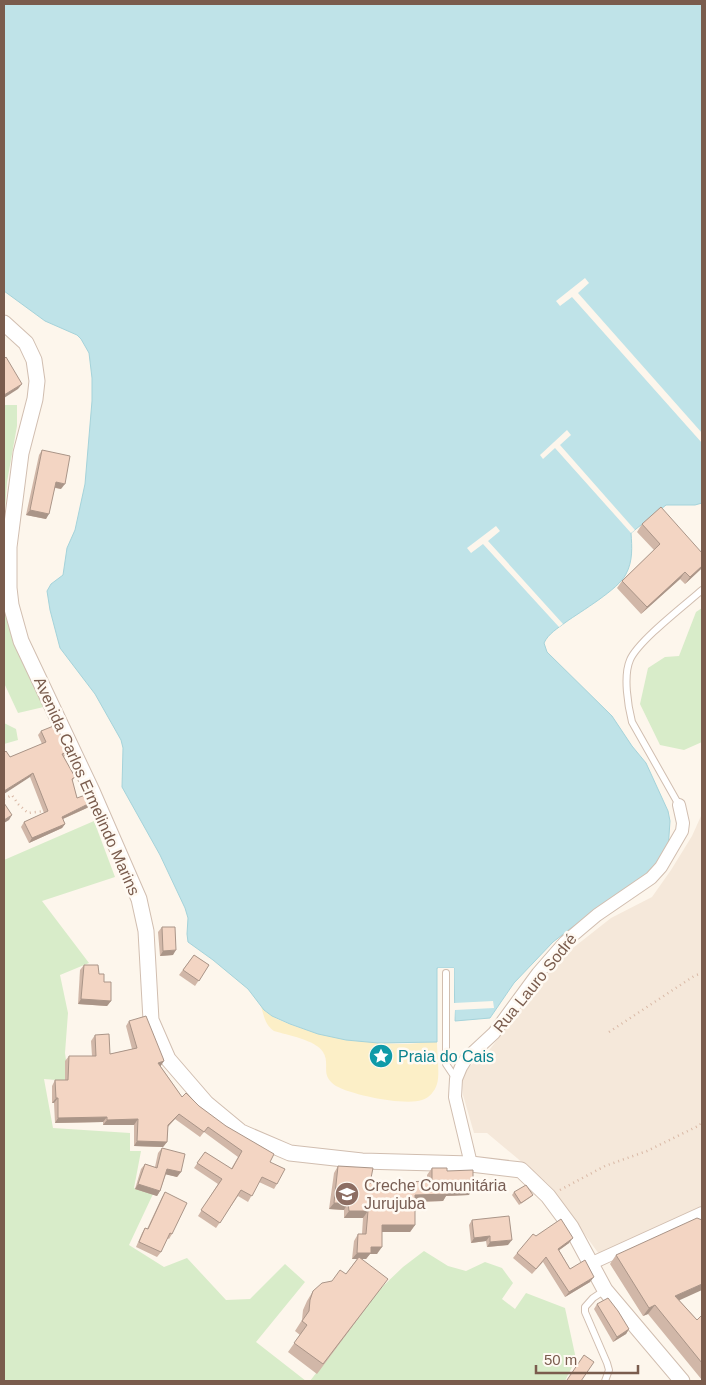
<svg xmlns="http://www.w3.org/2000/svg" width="706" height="1385" viewBox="0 0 706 1385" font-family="Helvetica,sans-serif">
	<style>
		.residential { fill: #f5e8da }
		.green { fill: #d8ecc9 }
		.sand { fill: #fcefc7 }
		.water { fill: #bfe3e8; stroke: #a5d3da }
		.pier { fill: #fdf6ec }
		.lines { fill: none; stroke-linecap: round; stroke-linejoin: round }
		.service-casing { stroke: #d1beb0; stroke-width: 8 }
		.minor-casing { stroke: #d1beb0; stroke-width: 14 }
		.tertiary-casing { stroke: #d1beb0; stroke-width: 17 }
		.path { stroke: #d9b8a5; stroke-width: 2.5; stroke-dasharray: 1 4; stroke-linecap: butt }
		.service { stroke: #fff; stroke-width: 6 }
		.minor { stroke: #fff; stroke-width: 12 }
		.tertiary { stroke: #fff; stroke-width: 15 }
		.wall { fill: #d1b7a8 }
		.shaded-wall { fill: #aa9588 }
		.building { fill: #f3d5c3; stroke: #aa9588 }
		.labels { text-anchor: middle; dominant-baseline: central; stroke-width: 5; stroke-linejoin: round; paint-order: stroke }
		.street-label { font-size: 16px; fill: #7a5c4d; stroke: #fffaf3 }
		.culture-label { font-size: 16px; fill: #0d838f; stroke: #fffaf3; text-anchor: start }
		.education-label { font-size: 16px; fill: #785e54; stroke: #fffaf3; text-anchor: start }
	</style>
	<rect width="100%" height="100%" fill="#fdf6ec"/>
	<path class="residential" d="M702 798V1206L599 1254 548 1184 487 1133H474L463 1095 462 1072 487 1053 559 959 611 918 652 897 671 870 692 836 701 816Z"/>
	<g class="green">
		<path d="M4 405H17V426L7 482 4 521Z"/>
		<path d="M4 588 48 706 18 713 4 683Z"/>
		<path d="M702 608V742L684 750 660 745 640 704 648 668 665 657 679 656 696 612Z"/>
		<path d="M4 723 16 729 18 740 4 744Z"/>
		<path d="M94 821 115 877 42 901 89 963 60 975 68 1013 65 1053 69 1081 44 1079 53 1128 130 1133V1151H141L134 1188 153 1194 129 1245 164 1267 187 1258 226 1300 250 1299 285 1264 305 1282 256 1342 306 1381H4V860Z"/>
		<path d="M424 1251 448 1266 466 1271 485 1262 502 1268 513 1283 502 1299 515 1309 526 1293 565 1308 576 1359 565 1381H310L381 1288 403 1267Z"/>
	</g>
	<path class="sand" d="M261 1006C268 1017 284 1022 297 1027 331 1038 366 1043 402 1044 414 1044 425 1042 437 1042 437 1053 440 1075 437 1084 435 1091 429 1098 422 1100 405 1106 352 1095 336 1086 319 1075 331 1065 323 1052 316 1040 287 1035 274 1031 265 1025 264 1016 261 1006Z"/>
	<path class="water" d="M4 4H702V503L695 505H666L631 533C632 547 633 561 626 574 619 589 580 612 566 622 558 628 548 634 544 643L547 652 612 716 632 746 646 763 668 811 670 821 668 850 656 870 571 928 553 942 514 983 490 1018 455 1021 454 968H437V1042L378 1043 346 1040 318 1034 290 1024 272 1016 264 1010 248 989 213 960 188 942 187 934 188 918 185 908 160 855 122 787 123 748 121 740 95 694 60 648 50 610 47 591 51 584 63 575 67 548 75 530 85 484 92 401V378L89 353 81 339 77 335 45 321 4 291Z"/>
	<g class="pier">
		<path d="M585 278 589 283 578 293 702 433V443L572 297 560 306 556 301Z"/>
		<path d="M567 430 571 435 560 445 635 530 631 533 555 448 543 459 540 455Z"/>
		<path d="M496 526 500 531 488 541 563 624 559 627 483 544 471 553 467 548Z"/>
		<path d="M438 968H454V1003L493 1001 494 1008 455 1010 454 1023 452 970H439V1041Z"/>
	</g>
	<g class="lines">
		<g class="service-casing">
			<g id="service">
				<path d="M679 805 632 722C628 706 623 676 630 660 638 641 685 605 702 590"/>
				<path d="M446 973V1064L456 1079"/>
				<path d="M605 1381 609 1370 607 1363 585 1312V1307L593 1298 605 1290"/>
			</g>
		</g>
		<g class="minor-casing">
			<g id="minor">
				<path d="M471 1164 455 1097 456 1079 461 1067 466 1059 494 1033 538 973 565 942 597 915 651 878 661 867 682 831 683 823 679 805"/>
				<path d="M590 1264 702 1213"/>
			</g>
		</g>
		<g class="tertiary-casing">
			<path id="tertiary" d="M4 323 26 343 34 360 37 381 35 399 21 453 9 547V588L11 605 21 641 92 791 139 899 146 931 151 1020 168 1059 206 1103 241 1132 290 1153 362 1161 471 1164 521 1170 548 1196 571 1227 605 1290 682 1381"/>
		</g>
		<g class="path">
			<path d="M4 799 12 795 18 804 28 813 45 811"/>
			<path d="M609 1032 694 976 702 973"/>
			<path d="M560 1190 605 1166 647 1151 700 1125 702 1120"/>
		</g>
		<use href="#service" class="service"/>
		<use href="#minor" class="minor"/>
		<use href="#tertiary" class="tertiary"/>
	</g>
	<g class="wall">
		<path d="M42 450 61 489 55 488 46 519 26 515 39 455Z"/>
		<path d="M642 524 702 568 685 584 680 579 641 614 617 588 622 581 654 550 637 532Z"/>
		<path d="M41 731 68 752 64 757 75 777 72 781 77 798 92 802 89 807 63 819 65 824 62 828 29 843 21 827 24 822 44 813 30 777 10 757 42 744 38 735Z"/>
		<path d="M162 927 173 955 160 956 158 932Z"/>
		<path d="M194 955 209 965 195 986 179 975Z"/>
		<path d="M84 965 99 974 104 982 111 1001 107 1006 78 1004 80 970Z"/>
		<path d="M129 1021 182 1097 199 1106 270 1162 277 1184 274 1189 259 1182 248 1202 238 1196 216 1228 198 1216 218 1184 194 1168 205 1152 231 1169 238 1157 204 1132 200 1137 175 1119 168 1127 167 1142 163 1147 134 1146V1125H103V1122L55 1123 54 1103H52V1086L55 1080H65V1061L69 1056H92L91 1041 95 1035 110 1054 132 1049 126 1026Z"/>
		<path d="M162 1148 181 1172 177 1177 166 1174 160 1191 157 1196 135 1189 141 1169 145 1164 155 1167 158 1153Z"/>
		<path d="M338 1166 370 1183 427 1182V1175L432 1168 447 1171 469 1195 446 1196 443 1201 415 1202V1225L410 1232H382L377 1254H370L366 1259H362L381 1288 317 1374 288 1352 300 1335 295 1331 302 1320 303 1310 307 1301 313 1291 346 1274 357 1259H352L354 1241 358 1234H362L363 1218H344V1210L329 1209 334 1173Z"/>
		<path d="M165 1192 172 1234 169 1239 167 1238 161 1252 157 1257 136 1247 142 1233 145 1228 147 1229 162 1197Z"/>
		<path d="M514 1192 533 1195 531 1197 519 1205 512 1195Z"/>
		<path d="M472 1220 508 1245 487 1247 486 1241 471 1243 469 1225Z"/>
		<path d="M536 1236 569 1243 559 1250 570 1269 590 1282 565 1297 543 1262 532 1274 513 1258 517 1253Z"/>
		<path d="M616 1255 679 1300 697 1320 702 1315V1380L648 1314 643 1316 610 1264Z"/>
		<path d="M597 1304 629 1329 626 1334 613 1342 594 1309Z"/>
	</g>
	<g class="shaded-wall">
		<path d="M22 384 18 389 4 398V395Z"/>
		<path d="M56 482 65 484 61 489 53 487Z"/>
		<path d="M30 510 49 514 46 519 26 515Z"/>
		<path d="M702 566V568L685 584 690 577Z"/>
		<path d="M685 572 680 579 641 614 647 607Z"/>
		<path d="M33 773 30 777 4 794V791Z"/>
		<path d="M92 802 89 807 58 821 62 817Z"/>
		<path d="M12 815 9 820 4 823V820Z"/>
		<path d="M65 824 62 828 29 843 32 838Z"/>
		<path d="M176 950 173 955 160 956 163 951Z"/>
		<path d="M81 999 111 1001 107 1006 78 1004Z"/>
		<path d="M164 1061 160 1067 158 1063Z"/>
		<path d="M56 1098H58L54 1103H52Z"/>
		<path d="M179 1114 175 1119 164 1130 168 1125Z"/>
		<path d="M107 1117 103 1122 55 1123 58 1118Z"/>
		<path d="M138 1119 134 1125H103L107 1120Z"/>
		<path d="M137 1141 167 1142 163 1147 134 1146Z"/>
		<path d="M167 1169 181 1172 177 1177 164 1174Z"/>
		<path d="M138 1184 160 1191 157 1196 135 1189Z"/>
		<path d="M473 1188 469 1195 446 1196 443 1201 410 1202 415 1195 448 1190Z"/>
		<path d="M334 1203H348L344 1210 329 1209Z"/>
		<path d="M349 1211H368L363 1218H344Z"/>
		<path d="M382 1225H415L410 1232H377Z"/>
		<path d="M490 1236 486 1241 471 1243 474 1238Z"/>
		<path d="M573 1238 569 1243 554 1254 558 1249Z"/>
		<path d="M512 1240 508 1245 487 1247 490 1242Z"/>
		<path d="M371 1247H382L377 1254H370L366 1259H352L357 1253Z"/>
		<path d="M594 1277 590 1282 565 1297 569 1292Z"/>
		<path d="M702 1284V1290L669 1305 675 1296Z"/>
		<path d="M655 1305 648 1314 643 1316 649 1308Z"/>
		<path d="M629 1329 626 1334 613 1342 617 1337Z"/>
	</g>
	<g class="building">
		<path d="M6 357 22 384 4 395V359Z"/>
		<path d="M42 450 70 456 65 484 56 482 49 514 30 510Z"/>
		<path d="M661 507 702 553V566L690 577 685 572 647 607 622 581 660 544 642 524Z"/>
		<path d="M56 725 68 752 62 754 75 777 72 779 77 798 88 794 92 802 62 817 65 824 32 838 24 822 48 811 33 773 4 791V753L6 751 10 757 46 742 41 731Z"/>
		<path d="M4 803 12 815 4 820Z"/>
		<path d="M162 927H175L176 950 163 951Z"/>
		<path d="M194 955 209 965 199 981 183 970Z"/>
		<path d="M84 965H98L99 974H104V982H111V1001L81 999Z"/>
		<path d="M146 1016 163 1058 164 1061 158 1063 182 1097 186 1093 199 1106 226 1126 274 1154 270 1162 285 1169 277 1184 262 1177 252 1196 241 1190 220 1223 201 1210 222 1179 197 1163 205 1152 232 1169 242 1151 208 1127 204 1132 179 1114 168 1125 167 1142 137 1141 138 1119 107 1120V1117L58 1118V1098H56L55 1080H68L69 1056H96L95 1035 109 1034 110 1054 137 1048 129 1021Z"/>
		<path d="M162 1148 185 1154 181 1172 167 1169 160 1191 138 1184 145 1164 157 1168Z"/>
		<path d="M338 1166 373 1168 370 1183 432 1181V1168H447V1171L473 1170V1188L448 1190V1194L415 1195V1225H382V1247H371V1253H357L358 1234H366L368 1211H349L348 1203H334Z"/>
		<path d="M526 1185 533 1195 521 1203 514 1192Z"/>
		<path d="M165 1192 187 1203 172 1234 170 1233 161 1252 139 1242 145 1228 148 1229Z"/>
		<path d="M509 1216 512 1240 490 1242V1236L474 1238 472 1220Z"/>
		<path d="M697 1218 702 1220V1284L675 1296 697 1320 702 1315V1363L655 1305 649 1308 616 1255Z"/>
		<path d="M561 1219 573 1238 558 1249 570 1269 585 1260 594 1277 569 1292 546 1257 536 1269 517 1253 533 1234 536 1236Z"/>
		<path d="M359 1257 388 1279 323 1364 294 1343 307 1325 302 1321 309 1311 310 1300 313 1291 322 1283 332 1281 340 1270 346 1274Z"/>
		<path d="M608 1298 618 1311 629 1329 617 1337 597 1304Z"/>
		<path d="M584 1355 594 1362 581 1381H568L567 1380Z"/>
	</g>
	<defs>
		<g id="sight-disc" transform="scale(1.25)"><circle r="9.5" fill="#0f9aa8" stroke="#fffaf3"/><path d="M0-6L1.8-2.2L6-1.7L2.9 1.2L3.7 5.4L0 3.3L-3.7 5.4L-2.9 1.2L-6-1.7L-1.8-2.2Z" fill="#fff"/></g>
		<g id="school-disc" transform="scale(1.25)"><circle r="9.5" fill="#8d6e63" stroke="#fffaf3"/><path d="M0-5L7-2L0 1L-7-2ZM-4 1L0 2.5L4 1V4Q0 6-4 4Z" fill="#fff"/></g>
	</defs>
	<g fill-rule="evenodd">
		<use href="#sight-disc" x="381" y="1056"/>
		<use href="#school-disc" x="347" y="1194"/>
	</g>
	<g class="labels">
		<g class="street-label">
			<text transform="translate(87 786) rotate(66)">Avenida Carlos Ermelindo Marins</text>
			<text transform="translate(535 983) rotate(-51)">Rua Lauro Sodré</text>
		</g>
		<g class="culture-label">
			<text x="398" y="1056">Praia do Cais</text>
		</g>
		<g class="education-label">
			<text x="364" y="1185">Creche Comunitária<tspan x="364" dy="18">Jurujuba</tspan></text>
		</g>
	</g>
	<rect width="706" height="1385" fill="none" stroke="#7a5c4d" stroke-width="10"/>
	<path d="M536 1365v8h102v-8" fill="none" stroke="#7a5c4d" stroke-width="2.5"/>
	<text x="544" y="1365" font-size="15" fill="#7a5c4d" stroke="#fffaf3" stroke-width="4" paint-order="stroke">50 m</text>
</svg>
